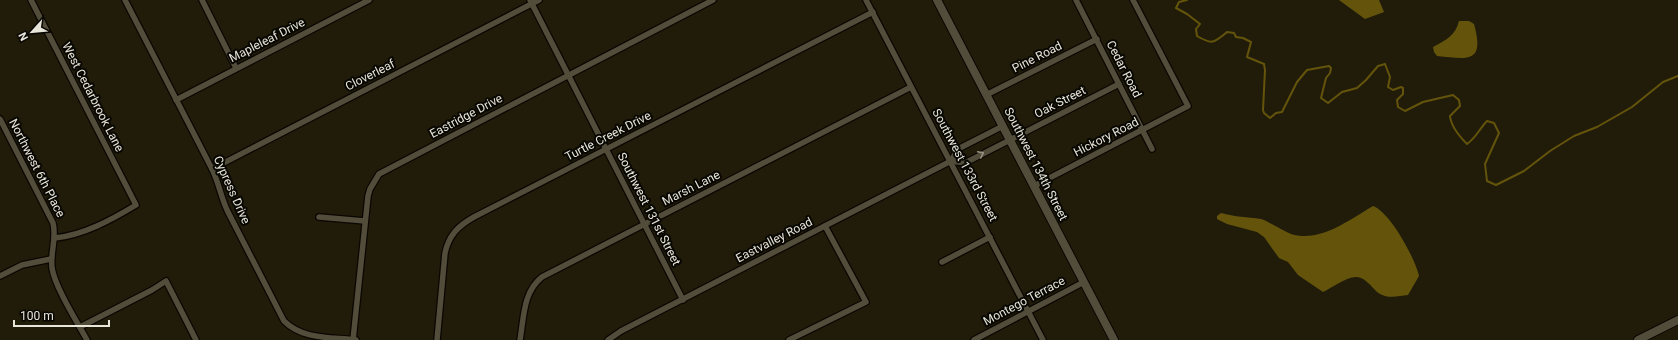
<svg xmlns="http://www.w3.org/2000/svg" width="1678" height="340" viewBox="0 0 1678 340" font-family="Roboto,sans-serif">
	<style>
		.water { fill: #64540b }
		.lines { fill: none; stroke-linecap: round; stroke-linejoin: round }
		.stream { stroke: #64540b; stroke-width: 2 }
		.minor-casing { stroke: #0a0600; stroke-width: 8 }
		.secondary-casing { stroke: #0a0600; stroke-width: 10 }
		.minor { stroke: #524d3a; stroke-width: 5.5 }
		.secondary { stroke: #524d3a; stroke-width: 8 }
		.oneway { stroke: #969182 }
		.labels { text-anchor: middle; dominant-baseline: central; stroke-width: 4; stroke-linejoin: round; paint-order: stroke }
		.street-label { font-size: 12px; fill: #e8e5da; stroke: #080702 }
	</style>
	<rect width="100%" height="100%" fill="#211c0a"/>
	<g class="water">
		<path d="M1339 0H1379L1384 12 1365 19Z"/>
		<path d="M1459 21H1469L1474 24C1485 64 1468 59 1437 56L1434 52 1433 47C1446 40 1456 35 1459 21Z"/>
		<path d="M1373 206C1390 212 1415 258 1419 276L1408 295C1399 296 1389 299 1380 294 1372 289 1366 276 1355 277 1344 278 1332 288 1323 292L1298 275 1288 262 1279 258 1264 237 1257 232 1227 224 1217 219V216L1221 213C1235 217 1247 217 1261 219 1264 219 1283 231 1291 234 1320 243 1349 220 1373 206Z"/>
	</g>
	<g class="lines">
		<path class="stream" d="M1187 0 1179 2 1176 8 1187 14 1200 24 1196 29 1197 36C1212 45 1214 43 1227 32L1234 33 1236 37 1243 38 1251 42 1247 57 1264 64 1265 70 1263 110 1264 113 1270 118 1276 113 1282 112 1297 82 1307 70 1329 66 1331 68 1330 73 1326 78 1321 98 1328 103 1342 92 1357 88 1366 80 1378 66 1385 64 1390 77 1388 87 1393 90 1401 87 1403 88V94L1397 100 1398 107 1405 111 1423 102 1453 95 1459 100 1460 106 1450 116C1451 127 1459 136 1467 144 1476 138 1480 128 1487 121L1494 123 1499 133 1485 164 1487 181 1496 185 1524 171 1550 151 1574 136 1597 127 1632 107 1663 82 1678 76"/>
		<g class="minor-casing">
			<g id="minor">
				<path d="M31 0 136 205C111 220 84 235 55 238"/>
				<path d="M125 0 212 169C219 183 221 198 228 212L284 321C303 340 331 337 356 340"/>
				<path d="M202 0 236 68"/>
				<path d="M530 0 683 300"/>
				<path d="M866 0 1043 340"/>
				<path d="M1076 0 1152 149"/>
				<path d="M986 95 1097 39"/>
				<path d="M176 100 369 0"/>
				<path d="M0 119 53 223C57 238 50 253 52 268 55 287 77 322 87 340"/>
				<path d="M951 161 965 163 1119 84"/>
				<path d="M212 169 539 0"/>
				<path d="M1034 186 1188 106 1133 0"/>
				<path d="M319 217 365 221"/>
				<path d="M942 262 990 237"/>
				<path d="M0 276 22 265 51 259"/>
				<path d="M80 327 152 290 166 281 196 340"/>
				<path d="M353 340 368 196 370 189 379 174 713 0"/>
				<path d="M437 340 445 253C449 235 458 226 474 217L873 12"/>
				<path d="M520 340C524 317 523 292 542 277L911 87"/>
				<path d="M608 340 621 331 951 161 958 149 1003 126"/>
				<path d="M789 340 866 302 825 226"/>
				<path d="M974 340 1084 282"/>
			</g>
		</g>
		<g class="secondary-casing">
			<g id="secondary">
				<path d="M937 0 1114 340"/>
				<path d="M1638 340 1678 320"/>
			</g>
		</g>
		<use href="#minor" class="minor"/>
		<use href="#secondary" class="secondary"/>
	</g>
	<defs><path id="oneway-chevron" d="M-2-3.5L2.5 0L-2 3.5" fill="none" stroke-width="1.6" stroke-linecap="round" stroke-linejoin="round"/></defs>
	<use class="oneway" href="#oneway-chevron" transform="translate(981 154) rotate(-27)"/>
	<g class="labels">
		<g class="street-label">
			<text transform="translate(267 40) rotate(-27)">Mapleleaf Drive</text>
			<text transform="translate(1037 57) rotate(-27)">Pine Road</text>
			<text transform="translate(1124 69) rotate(63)">Cedar Road</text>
			<text transform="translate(370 75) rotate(-27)">Cloverleaf</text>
			<text transform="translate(93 97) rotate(63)">West Cedarbrook Lane</text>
			<text transform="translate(1060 102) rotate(-27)">Oak Street</text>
			<text transform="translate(466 116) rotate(-28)">Eastridge Drive</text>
			<text transform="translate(608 136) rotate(-27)">Turtle Creek Drive</text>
			<text transform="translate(1106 137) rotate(-27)">Hickory Road</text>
			<text transform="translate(1036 164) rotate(63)">Southwest 134th Street</text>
			<text transform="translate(965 165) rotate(62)">Southwest 133rd Street</text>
			<text transform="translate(37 168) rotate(63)">Northwest 6th Place</text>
			<text transform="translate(691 188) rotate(-27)">Marsh Lane</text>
			<text transform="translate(232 190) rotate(66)">Cypress Drive</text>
			<text transform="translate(649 209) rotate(63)">Southwest 131st Street</text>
			<text transform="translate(774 240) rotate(-27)">Eastvalley Road</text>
			<text transform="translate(1024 301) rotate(-28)">Montego Terrace</text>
		</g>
	</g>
	<g transform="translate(32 32) rotate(243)" stroke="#080702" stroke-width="3" paint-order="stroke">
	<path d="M0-3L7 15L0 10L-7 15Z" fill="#e8e5da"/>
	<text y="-6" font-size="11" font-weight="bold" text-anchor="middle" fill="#e8e5da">N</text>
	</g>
	<path d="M14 320v6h95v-6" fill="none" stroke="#e8e5da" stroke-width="2"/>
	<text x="20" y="320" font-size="12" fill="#e8e5da" stroke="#080702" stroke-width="3" paint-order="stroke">100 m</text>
</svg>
